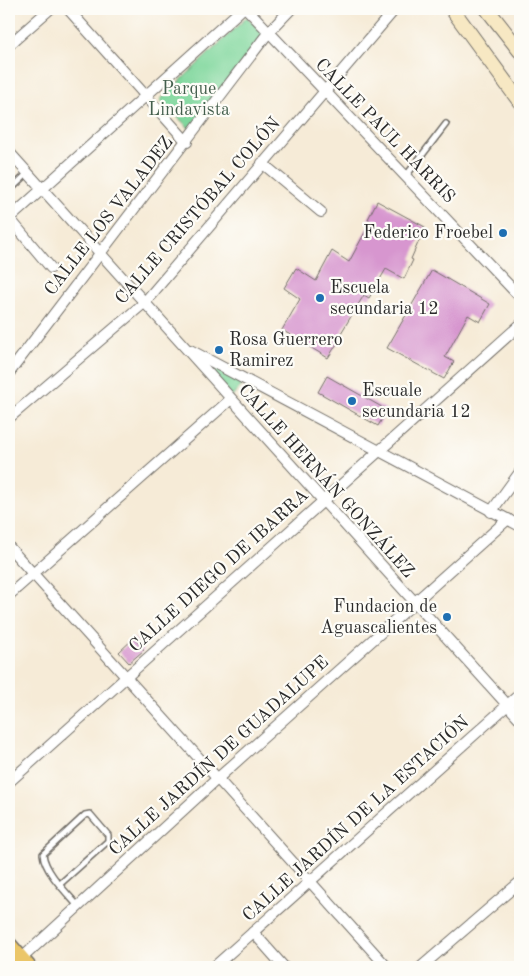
<svg xmlns="http://www.w3.org/2000/svg" width="529" height="976" viewBox="0 0 529 976" font-family="'Old Standard TT',serif">
	<style>
		.green { fill: #7fd79c; stroke: #558164 }
		.building { fill: #d796cf }
		.lines { fill: none; stroke-linecap: round; stroke-linejoin: round }
		.service-casing { stroke: #726e67; stroke-width: 8 }
		.minor-casing { stroke: #726e67; stroke-width: 12 }
		.secondary-casing { stroke: #726e67; stroke-width: 16 }
		.primary-casing { stroke: #726e67; stroke-width: 18 }
		.service { stroke: #fff; stroke-width: 5 }
		.minor { stroke: #fff; stroke-width: 10 }
		.secondary { stroke: #f7e8c3; stroke-width: 14 }
		.primary { stroke: #ebc669; stroke-width: 15 }
		.poi-dot { fill: #1f6fb2; stroke: #fdfcf7; stroke-width: 2 }
		.labels { text-anchor: middle; dominant-baseline: central; stroke-width: 4.5; stroke-linejoin: round; paint-order: stroke }
		.park-label { font-size: 18px; fill: #445f4d; stroke: #fdfcf7 }
		.street-label { font-size: 18px; fill: #2b2b2b; stroke: #fdfcf7 }
		.poi-label { font-size: 18px; fill: #2b2b2b; stroke: #fdfcf7; text-anchor: start }
	</style>
	<rect width="100%" height="100%" fill="#fdfcf7"/>
	<filter id="ink" filterUnits="userSpaceOnUse"><feTurbulence type="fractalNoise" baseFrequency=".02" numOctaves="2"/><feDisplacementMap in="SourceGraphic" scale="10" xChannelSelector="R" yChannelSelector="G"/><feConvolveMatrix kernelMatrix="1 2 1 2 8 2 1 2 1" color-interpolation-filters="sRGB"/></filter>
	<filter id="wash" filterUnits="userSpaceOnUse"><feTurbulence type="fractalNoise" baseFrequency=".0096" numOctaves="4" result="noise"/><feDisplacementMap in="SourceGraphic" scale="20" xChannelSelector="R" yChannelSelector="G"/><feGaussianBlur stdDeviation="1.12" result="paint"/><feColorMatrix in="noise" values="0 0 0 0 0 0 0 0 0 0 0 0 0 0 0 0 0 1.4 0 .05"/><feComposite in="paint" operator="in"/></filter>
	<g filter="url(#wash)">
		<rect width="100%" height="100%" fill="#f6ebd7"/>
		<g class="green">
			<path d="M247 17 264 34 191 130 160 100Z"/>
			<path d="M188 350 244 383 232 397Z"/>
		</g>
		<g id="blocks">
			<g class="building">
				<path d="M377 201 425 227 411 259 413 260 404 279 386 269 369 298 364 295 338 338 340 339 328 358 282 330 300 299 284 288 296 268 316 281 332 251 349 262 371 221 368 219Z"/>
				<path d="M432 270 490 304 480 322 468 315 445 357 454 362 444 379 387 348Z"/>
				<path d="M327 376 387 410 378 426 318 392Z"/>
				<path d="M134 638 144 650 129 663 119 652Z"/>
			</g>
		</g>
	</g>
	<g filter="url(#ink)">
		<use href="#blocks" fill-opacity="0" stroke="#726e67" stroke-width="1"/>
		<g class="lines">
			<g class="service-casing">
				<g id="service">
					<path d="M406 176 446 124"/>
					<path d="M9 191 28 173"/>
					<path d="M60 884 108 841V835L90 814 85 815 43 854C45 872 66 892 78 906"/>
				</g>
			</g>
			<g class="minor-casing">
				<g id="minor">
					<path d="M68 9 187 142"/>
					<path d="M247 9 520 297"/>
					<path d="M9 45 50 9"/>
					<path d="M9 152 520 719"/>
					<path d="M262 163 321 212"/>
					<path d="M9 219 242 9"/>
					<path d="M10 219 51 268"/>
					<path d="M190 350 520 526"/>
					<path d="M9 373 268 33 291 9"/>
					<path d="M9 418 144 303 395 9"/>
					<path d="M491 512 520 472"/>
					<path d="M9 547 387 967"/>
					<path d="M9 595 231 399"/>
					<path d="M9 782 520 325"/>
					<path d="M253 932 284 967"/>
					<path d="M21 959 217 779 508 519"/>
					<path d="M214 967 520 694"/>
					<path d="M421 967 520 882"/>
				</g>
			</g>
			<g class="secondary-casing">
				<g id="secondary">
					<path d="M452 9 520 102"/>
					<path d="M487 9 520 51"/>
				</g>
			</g>
			<g class="primary-casing">
				<path id="primary" d="M9 945 28 967"/>
			</g>
			<use href="#service" class="service"/>
			<use href="#minor" class="minor"/>
			<use href="#secondary" class="secondary"/>
			<use href="#primary" class="primary"/>
		</g>
	</g>
	<g class="poi-dot">
		<circle cx="503" cy="233" r="5"/>
		<circle cx="320" cy="298" r="5"/>
		<circle cx="219" cy="350" r="5"/>
		<circle cx="352" cy="401" r="5"/>
		<circle cx="447" cy="617" r="5"/>
	</g>
	<g class="labels">
		<g class="park-label">
			<text x="189" y="89">Parque<tspan x="189" dy="21">Lindavista</tspan></text>
		</g>
		<g class="street-label">
			<text transform="translate(385 131) rotate(46)">CALLE PAUL HARRIS</text>
			<text transform="translate(198 211) rotate(-49)">CALLE CRISTÓBAL COLÓN</text>
			<text transform="translate(109 216) rotate(-52)">CALLE LOS VALADEZ</text>
			<text transform="translate(326 481) rotate(48)">CALLE HERNÁN GONZÁLEZ</text>
			<text transform="translate(219 571) rotate(-42)">CALLE DIEGO DE IBARRA</text>
			<text transform="translate(219 756) rotate(-42)">CALLE JARDÍN DE GUADALUPE</text>
			<text transform="translate(356 819) rotate(-42)">CALLE JARDÍN DE LA ESTACIÓN</text>
		</g>
		<g class="poi-label">
			<text x="493" y="233" text-anchor="end">Federico Froebel</text>
			<text x="330" y="288">Escuela<tspan x="330" dy="21">secundaria 12</tspan></text>
			<text x="229" y="340">Rosa Guerrero<tspan x="229" dy="21">Ramirez</tspan></text>
			<text x="362" y="391">Escuale<tspan x="362" dy="21">secundaria 12</tspan></text>
			<text x="437" y="607" text-anchor="end">Fundacion de<tspan x="437" dy="21">Aguascalientes</tspan></text>
		</g>
	</g>
	<rect width="529" height="976" fill="none" stroke="#fdfcf7" stroke-width="30"/>
</svg>
